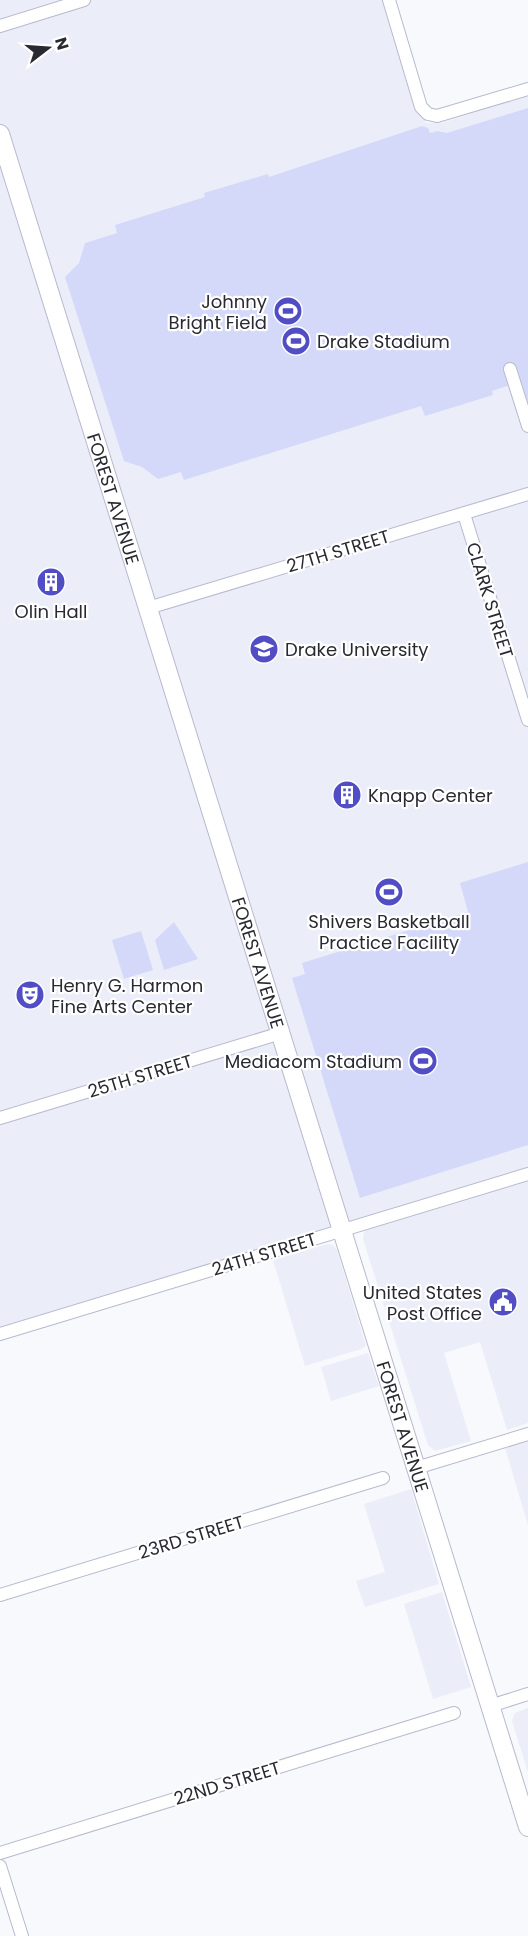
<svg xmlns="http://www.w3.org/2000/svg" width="528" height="1936" viewBox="0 0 528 1936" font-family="Poppins,sans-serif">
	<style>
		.built { fill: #ebedf9 }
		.green { fill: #d4d9fa }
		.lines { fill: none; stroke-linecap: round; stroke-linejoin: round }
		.minor-casing { stroke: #b7bace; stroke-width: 14 }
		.secondary-casing { stroke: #b7bace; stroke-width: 20 }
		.minor { stroke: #fff; stroke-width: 12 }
		.secondary { stroke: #fff; stroke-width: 18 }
		.labels { text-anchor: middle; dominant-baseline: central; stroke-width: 4.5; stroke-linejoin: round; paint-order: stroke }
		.poi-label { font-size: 18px; fill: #282931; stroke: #fff; text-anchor: start }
		.street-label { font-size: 18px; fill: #282931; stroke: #fff }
	</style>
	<rect width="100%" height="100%" fill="#f8f9fd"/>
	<g class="built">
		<path d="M0 0H389L426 123H441L528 96V1174L0 1335Z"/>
		<path d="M528 1180V1423L507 1430 480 1342 444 1353 471 1441 435 1451 428 1445 363 1239 364 1232 369 1228Z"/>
		<path d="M328 1244 333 1245 337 1250 366 1346 361 1349 305 1366 273 1260Z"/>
		<path d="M368 1353 379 1386 331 1401 321 1367Z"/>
		<path d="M528 1441V1525L505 1448Z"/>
		<path d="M411 1489 439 1584 365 1607 356 1581 385 1572 364 1504Z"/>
		<path d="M442 1592 471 1687 433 1699 404 1604Z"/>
		<path d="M528 1708V1772L512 1721 515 1713Z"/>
	</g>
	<g class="green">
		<path d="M528 108V409L519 382 492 391 493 395 425 416 421 406 184 480 181 472 158 479 142 467 124 461 65 277 79 263 85 243 117 233 115 225 205 197 204 193 268 174 269 177 422 126 428 128 430 133 437 131 447 133Z"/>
		<path d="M528 862V1145L360 1198 292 978 305 974 302 963 468 912 460 883Z"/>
		<path d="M174 922 198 959 164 970 155 940Z"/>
		<path d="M141 931 153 970 124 979 112 940Z"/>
	</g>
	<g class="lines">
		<g class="minor-casing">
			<g id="minor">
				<path d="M389 0 421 107 428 114 437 116 528 89"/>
				<path d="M0 26 84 0"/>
				<path d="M510 369 528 426"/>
				<path d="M464 514 528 720"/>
				<path d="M148 608 528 494"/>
				<path d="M0 1118 281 1033"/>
				<path d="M0 1334 528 1174"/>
				<path d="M416 1468 528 1434"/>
				<path d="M0 1595 383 1478"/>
				<path d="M490 1706 528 1694"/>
				<path d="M0 1853 454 1713"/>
				<path d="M0 1866 22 1936"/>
			</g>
		</g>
		<g class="secondary-casing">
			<g id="secondary">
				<path id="s1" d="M0 134 528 1827"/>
			</g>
		</g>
		<use href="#minor" class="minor"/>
		<use href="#secondary" class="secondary"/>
	</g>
	<defs>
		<g id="stadium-disc" transform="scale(1.5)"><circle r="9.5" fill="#514dc4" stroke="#fff"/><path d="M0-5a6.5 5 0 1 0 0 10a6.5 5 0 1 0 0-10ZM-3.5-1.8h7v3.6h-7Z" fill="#fff"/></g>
		<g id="building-disc" transform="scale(1.5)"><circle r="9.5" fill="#514dc4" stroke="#fff"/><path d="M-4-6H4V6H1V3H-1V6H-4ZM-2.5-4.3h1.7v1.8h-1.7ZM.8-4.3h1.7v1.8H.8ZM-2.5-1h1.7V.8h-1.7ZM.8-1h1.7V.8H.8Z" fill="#fff"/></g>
		<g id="university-disc" transform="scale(1.5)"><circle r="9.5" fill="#514dc4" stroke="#fff"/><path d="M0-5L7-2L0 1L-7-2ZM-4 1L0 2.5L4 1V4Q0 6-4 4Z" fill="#fff"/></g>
		<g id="theatre-disc" transform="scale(1.5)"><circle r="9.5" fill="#514dc4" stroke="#fff"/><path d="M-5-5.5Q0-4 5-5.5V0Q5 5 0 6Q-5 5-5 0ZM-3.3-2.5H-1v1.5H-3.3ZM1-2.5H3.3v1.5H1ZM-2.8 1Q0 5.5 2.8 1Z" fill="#fff"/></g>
		<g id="civic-disc" transform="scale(1.5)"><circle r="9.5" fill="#514dc4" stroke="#fff"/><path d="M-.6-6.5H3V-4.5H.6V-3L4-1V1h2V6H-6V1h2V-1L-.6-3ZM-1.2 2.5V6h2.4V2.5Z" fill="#fff"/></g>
	</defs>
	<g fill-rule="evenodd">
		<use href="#stadium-disc" x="288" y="311"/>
		<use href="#stadium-disc" x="296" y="341"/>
		<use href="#building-disc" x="51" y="582"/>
		<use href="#university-disc" x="264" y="649"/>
		<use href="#building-disc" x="347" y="795"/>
		<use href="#stadium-disc" x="389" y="892"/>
		<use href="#theatre-disc" x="30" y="995"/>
		<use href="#stadium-disc" x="423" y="1061"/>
		<use href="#civic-disc" x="503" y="1302"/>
	</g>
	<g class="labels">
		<g class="poi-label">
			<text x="267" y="301" text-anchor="end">Johnny<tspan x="267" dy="21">Bright Field</tspan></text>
			<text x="317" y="341">Drake Stadium</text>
			<text x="51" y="611" text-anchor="middle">Olin Hall</text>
			<text x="285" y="649">Drake University</text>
			<text x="368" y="795">Knapp Center</text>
			<text x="389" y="921" text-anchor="middle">Shivers Basketball<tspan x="389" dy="21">Practice Facility</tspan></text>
			<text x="51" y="985">Henry G. Harmon<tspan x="51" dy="21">Fine Arts Center</tspan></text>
			<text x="402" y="1061" text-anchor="end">Mediacom Stadium</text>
			<text x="482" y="1292" text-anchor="end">United States<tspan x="482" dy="21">Post Office</tspan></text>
		</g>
		<g class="street-label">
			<text stroke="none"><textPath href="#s1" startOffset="382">FOREST AVENUE</textPath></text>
			<text transform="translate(338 551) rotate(-17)">27TH STREET</text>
			<text transform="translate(490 600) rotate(73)">CLARK STREET</text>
			<text stroke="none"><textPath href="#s1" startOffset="868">FOREST AVENUE</textPath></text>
			<text transform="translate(140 1076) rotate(-17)">25TH STREET</text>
			<text transform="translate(264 1254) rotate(-17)">24TH STREET</text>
			<text stroke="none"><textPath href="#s1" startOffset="1354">FOREST AVENUE</textPath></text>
			<text transform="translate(191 1537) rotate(-17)">23RD STREET</text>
			<text transform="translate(227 1783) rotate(-17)">22ND STREET</text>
		</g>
	</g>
	<g transform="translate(48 48) rotate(73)" stroke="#ffffff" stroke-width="4.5" paint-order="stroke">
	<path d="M0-4.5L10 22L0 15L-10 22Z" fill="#282931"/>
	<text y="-9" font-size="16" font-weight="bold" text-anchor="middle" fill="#282931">N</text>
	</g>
</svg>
